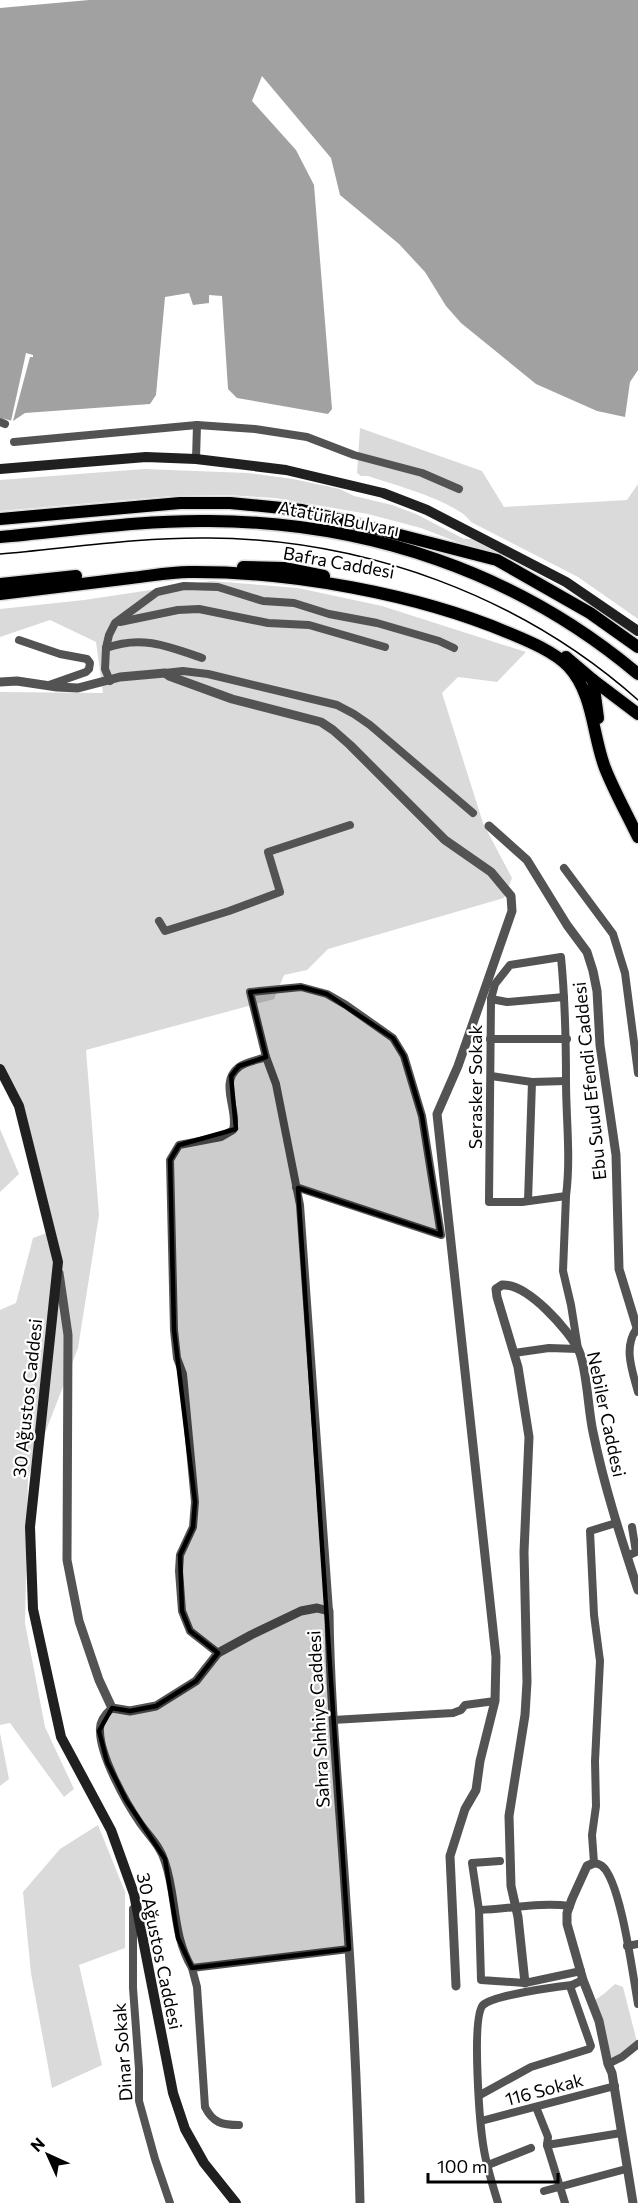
<svg xmlns="http://www.w3.org/2000/svg" width="638" height="2203" viewBox="0 0 638 2203" font-family="Commissioner,sans-serif">
	<style>
		.green { fill: #dadada }
		.water { fill: #a1a1a1 }
		.pier { fill: #fff }
		.lines { fill: none; stroke-linecap: round; stroke-linejoin: round }
		.primary-casing { stroke: #dbdbdb; stroke-width: 15 }
		.minor { stroke: #535353; stroke-width: 8 }
		.tertiary { stroke: #535353; stroke-width: 9 }
		.secondary { stroke: #202020; stroke-width: 10 }
		.primary { stroke: #000; stroke-width: 12 }
		.tram { stroke: #000; stroke-width: 1.5 }
		.marked { fill: #000; fill-opacity: 0.2; stroke: #000; stroke-width: 4.5; stroke-linejoin: round }
		.labels { text-anchor: middle; dominant-baseline: central; stroke-width: 4.5; stroke-linejoin: round; paint-order: stroke }
		.street-label { font-size: 18px; fill: #000; stroke: #fff }
	</style>
	<rect width="100%" height="100%" fill="#fff"/>
	<g class="green">
		<path d="M360 428 482 471 504 507 627 500 638 484V619L578 577 471 522C458 502 392 484 368 476H361L357 473Z"/>
		<path d="M144 469 248 473 293 479 340 489 354 496 392 505 416 514 464 539H472C529 570 586 599 638 638V642L473 548 421 528 368 514 275 498 226 495 172 496 0 511V480Z"/>
		<path d="M211 581 298 588 382 606 526 652 497 682 458 677 442 693 483 823 512 878 504 898 328 949 307 970 284 975 274 999 86 1050 99 1215 78 1348 28 1477 25 1623 45 1727 74 1789 64 1797 10 1723 0 1725V1310L16 1303 33 1238 52 1231 21 1102 0 1064V692L103 693 96 642 50 620 0 637V609L84 600Z"/>
		<path d="M0 1129 19 1174 0 1192Z"/>
		<path d="M0 1733 9 1779 0 1786Z"/>
		<path d="M98 1825 125 1892V1948L79 1965 102 2065 52 2088 31 1973 23 1892 60 1849Z"/>
		<path d="M615 1984 623 1987 637 2042 612 2059 595 2000 605 1993Z"/>
	</g>
	<path class="water" d="M89 0H638V370L630 382 625 417 597 411 536 384 461 323 446 306 425 272 399 244 340 195 331 158 262 76 252 101 296 150 314 185 332 409 328 414 237 398 228 389 222 296 209 295V303L193 305 189 293 165 297 156 395 150 404 25 413 13 421 0 418V8Z"/>
	<path class="pier" d="M26 353 33 355V357H30L13 421H11Z"/>
	<g class="lines">
		<g class="primary-casing">
			<g id="primary">
				<path d="M0 519 180 503H230L302 510 497 560 590 613 638 647"/>
				<path d="M0 537C69 531 140 520 209 521 367 522 517 572 638 674"/>
				<path d="M243 567 284 568 324 576"/>
				<path d="M0 584 76 576"/>
				<path d="M0 594C44 589 87 583 131 578 150 576 170 572 189 572 290 571 417 594 509 633 528 641 553 651 568 666 594 694 592 734 605 768 614 791 627 814 638 837"/>
				<path d="M566 657 593 680 638 714"/>
				<path d="M593 680 598 718"/>
			</g>
		</g>
		<g class="minor">
			<path d="M0 422 5 424"/>
			<path d="M14 442 197 425 255 429 307 437 354 455 422 473 459 489"/>
			<path d="M196 459 197 425"/>
			<path d="M120 622 178 610 199 609 268 623 309 625 385 647"/>
			<path d="M19 640 60 654 87 659 90 663 89 669 86 672 49 685"/>
			<path d="M106 648C141 635 168 646 202 658"/>
			<path d="M165 673 183 671 208 674 337 705 354 714 370 725 473 813"/>
			<path d="M110 681 105 669 106 648 109 635 115 623 157 592 184 586 218 587 263 601 294 603 329 614 377 623 439 641 454 648"/>
			<path d="M564 868 613 934 625 973 638 1073"/>
			<path d="M159 921 165 931 229 911 280 892 268 852 350 825"/>
			<path d="M561 957C565 999 566 1039 566 1081 566 1119 571 1157 566 1196L522 1202H489L491 999 495 984 510 965Z"/>
			<path d="M491 999 507 1002 564 997"/>
			<path d="M490 1039H567"/>
			<path d="M266 1057 276 1084 300 1205 329 1611"/>
			<path d="M491 1076 532 1082 566 1081"/>
			<path d="M528 1201 532 1082"/>
			<path d="M637 1328C623 1347 632 1370 638 1392"/>
			<path d="M514 1353 549 1348 578 1349 571 1305 563 1271 566 1196"/>
			<path d="M616 1523 590 1531 594 1615 600 1661 595 1761 596 1806 592 1835 594 1863C595 1863 602 1865 602 1866 621 1881 633 1977 638 2004"/>
			<path d="M627 1556 636 1552 632 1527"/>
			<path d="M218 1653 190 1631 182 1611 179 1571 180 1555 193 1527 195 1502 183 1374 177 1358 174 1330 170 1160 179 1145 221 1137 233 1130C239 1110 218 1083 239 1067 245 1062 258 1060 266 1057L250 992 301 987 327 994 346 1005 393 1038 404 1056 422 1116 441 1235 296 1187"/>
			<path d="M112 1708C105 1714 99 1721 100 1731 100 1756 126 1803 140 1823 149 1836 161 1847 165 1862 177 1897 172 1935 192 1968L349 1949"/>
			<path d="M333 1720 453 1713 461 1710 465 1705 495 1701"/>
			<path d="M500 1861 472 1863 479 1910 481 1980 525 1983 581 1971"/>
			<path d="M133 1909V1988L139 2069V2101L155 2159 170 2203"/>
			<path d="M479 1910C510 1909 539 1902 570 1906"/>
			<path d="M627 1946 638 1944"/>
			<path d="M192 1968 197 1987 205 2107C213 2123 222 2125 239 2125"/>
			<path d="M608 2064 622 2057 638 2044"/>
			<path d="M480 2095 531 2067 589 2049 591 2046 571 1989 572 1985 583 1980"/>
			<path d="M536 2107 548 2137 547 2145 565 2203"/>
			<path d="M481 2121 615 2086"/>
			<path d="M547 2145 621 2133"/>
			<path d="M488 2165 531 2148"/>
			<path d="M544 2191 626 2169"/>
			<path d="M498 2203C493 2186 487 2168 484 2150 480 2128 471 2018 483 2005 494 1995 555 1987 572 1985"/>
		</g>
		<g class="tertiary">
			<path d="M0 682 17 681 57 687 78 688 120 677 165 673 169 676 232 699 321 722 333 730 350 745 445 840 491 872 511 896 512 911 458 1066 437 1114 496 1657 495 1701 480 1761 476 1790 465 1809 450 1856 456 1986"/>
			<path d="M489 826 527 860 567 925 587 952 593 971 597 991 600 1045 616 1155 619 1269 638 1331"/>
			<path d="M59 1273 68 1335 67 1560 79 1621 99 1680 112 1708 130 1711 156 1706 196 1681 218 1653 251 1635 301 1611 317 1608 329 1611C330 1708 340 1805 346 1902 353 2002 358 2103 360 2203"/>
			<path d="M594 1863 587 1866 572 1899 567 1913V1924L583 1980 599 2021 608 2064 612 2073 633 2203"/>
			<path d="M525 1983 518 1917 511 1886 509 1816 525 1715 527 1682 524 1552 529 1437 518 1367 497 1297 496 1289 502 1285C527 1283 569 1330 579 1351 587 1369 588 1410 593 1432 604 1486 621 1538 638 1590"/>
		</g>
		<g class="secondary">
			<path d="M0 469 146 457 196 459 286 470 383 493 427 510 566 582 638 631"/>
			<path d="M0 1069 19 1106 58 1262 30 1527 33 1609 61 1737 111 1830 134 1894 173 2093 185 2129 204 2163 236 2203"/>
		</g>
		<use href="#primary" class="primary"/>
		<path class="tram" d="M0 554C69 548 139 537 209 538 365 539 521 596 638 700"/>
	</g>
	<path class="marked" d="M301 987 327 994 393 1038 404 1056 422 1116 441 1235 298 1188 349 1949 192 1968 178 1938 165 1859 126 1800 107 1762 99 1731 112 1708 130 1711 156 1706 196 1681 218 1653 190 1631 182 1611 180 1555 193 1527 195 1502 174 1330 170 1160 179 1145 236 1129 231 1076 239 1066 266 1057 250 992Z"/>
	<g class="labels">
		<g class="street-label">
			<text transform="translate(339 518) rotate(11)">Atatürk Bulvarı</text>
			<text transform="translate(339 562) rotate(10)">Bafra Caddesi</text>
			<text transform="translate(589 1081) rotate(-96)">Ebu Suud Efendi Caddesi</text>
			<text transform="translate(475 1087) rotate(-90)">Serasker Sokak</text>
			<text transform="translate(27 1398) rotate(-84)">30 Ağustos Caddesi</text>
			<text transform="translate(607 1414) rotate(78)">Nebiler Caddesi</text>
			<text transform="translate(318 1719) rotate(-93)">Sahra Sıhhiye Caddesi</text>
			<text transform="translate(160 1951) rotate(78)">30 Ağustos Caddesi</text>
			<text transform="translate(122 2052) rotate(-94)">Dinar Sokak</text>
			<text transform="translate(544 2089) rotate(-15)">116 Sokak</text>
		</g>
	</g>
	<g transform="translate(48 2155) rotate(315)" stroke="#ffffff" stroke-width="4.5" paint-order="stroke">
	<path d="M0-4.5L10 22L0 15L-10 22Z" fill="#000000"/>
	<text y="-9" font-size="16" font-weight="bold" text-anchor="middle" fill="#000000">N</text>
	</g>
	<path d="M428 2173v9h130v-9" fill="none" stroke="#000000" stroke-width="3"/>
	<text x="437" y="2173" font-size="18" fill="#000000" stroke="#ffffff" stroke-width="4.5" paint-order="stroke">100 m</text>
</svg>
